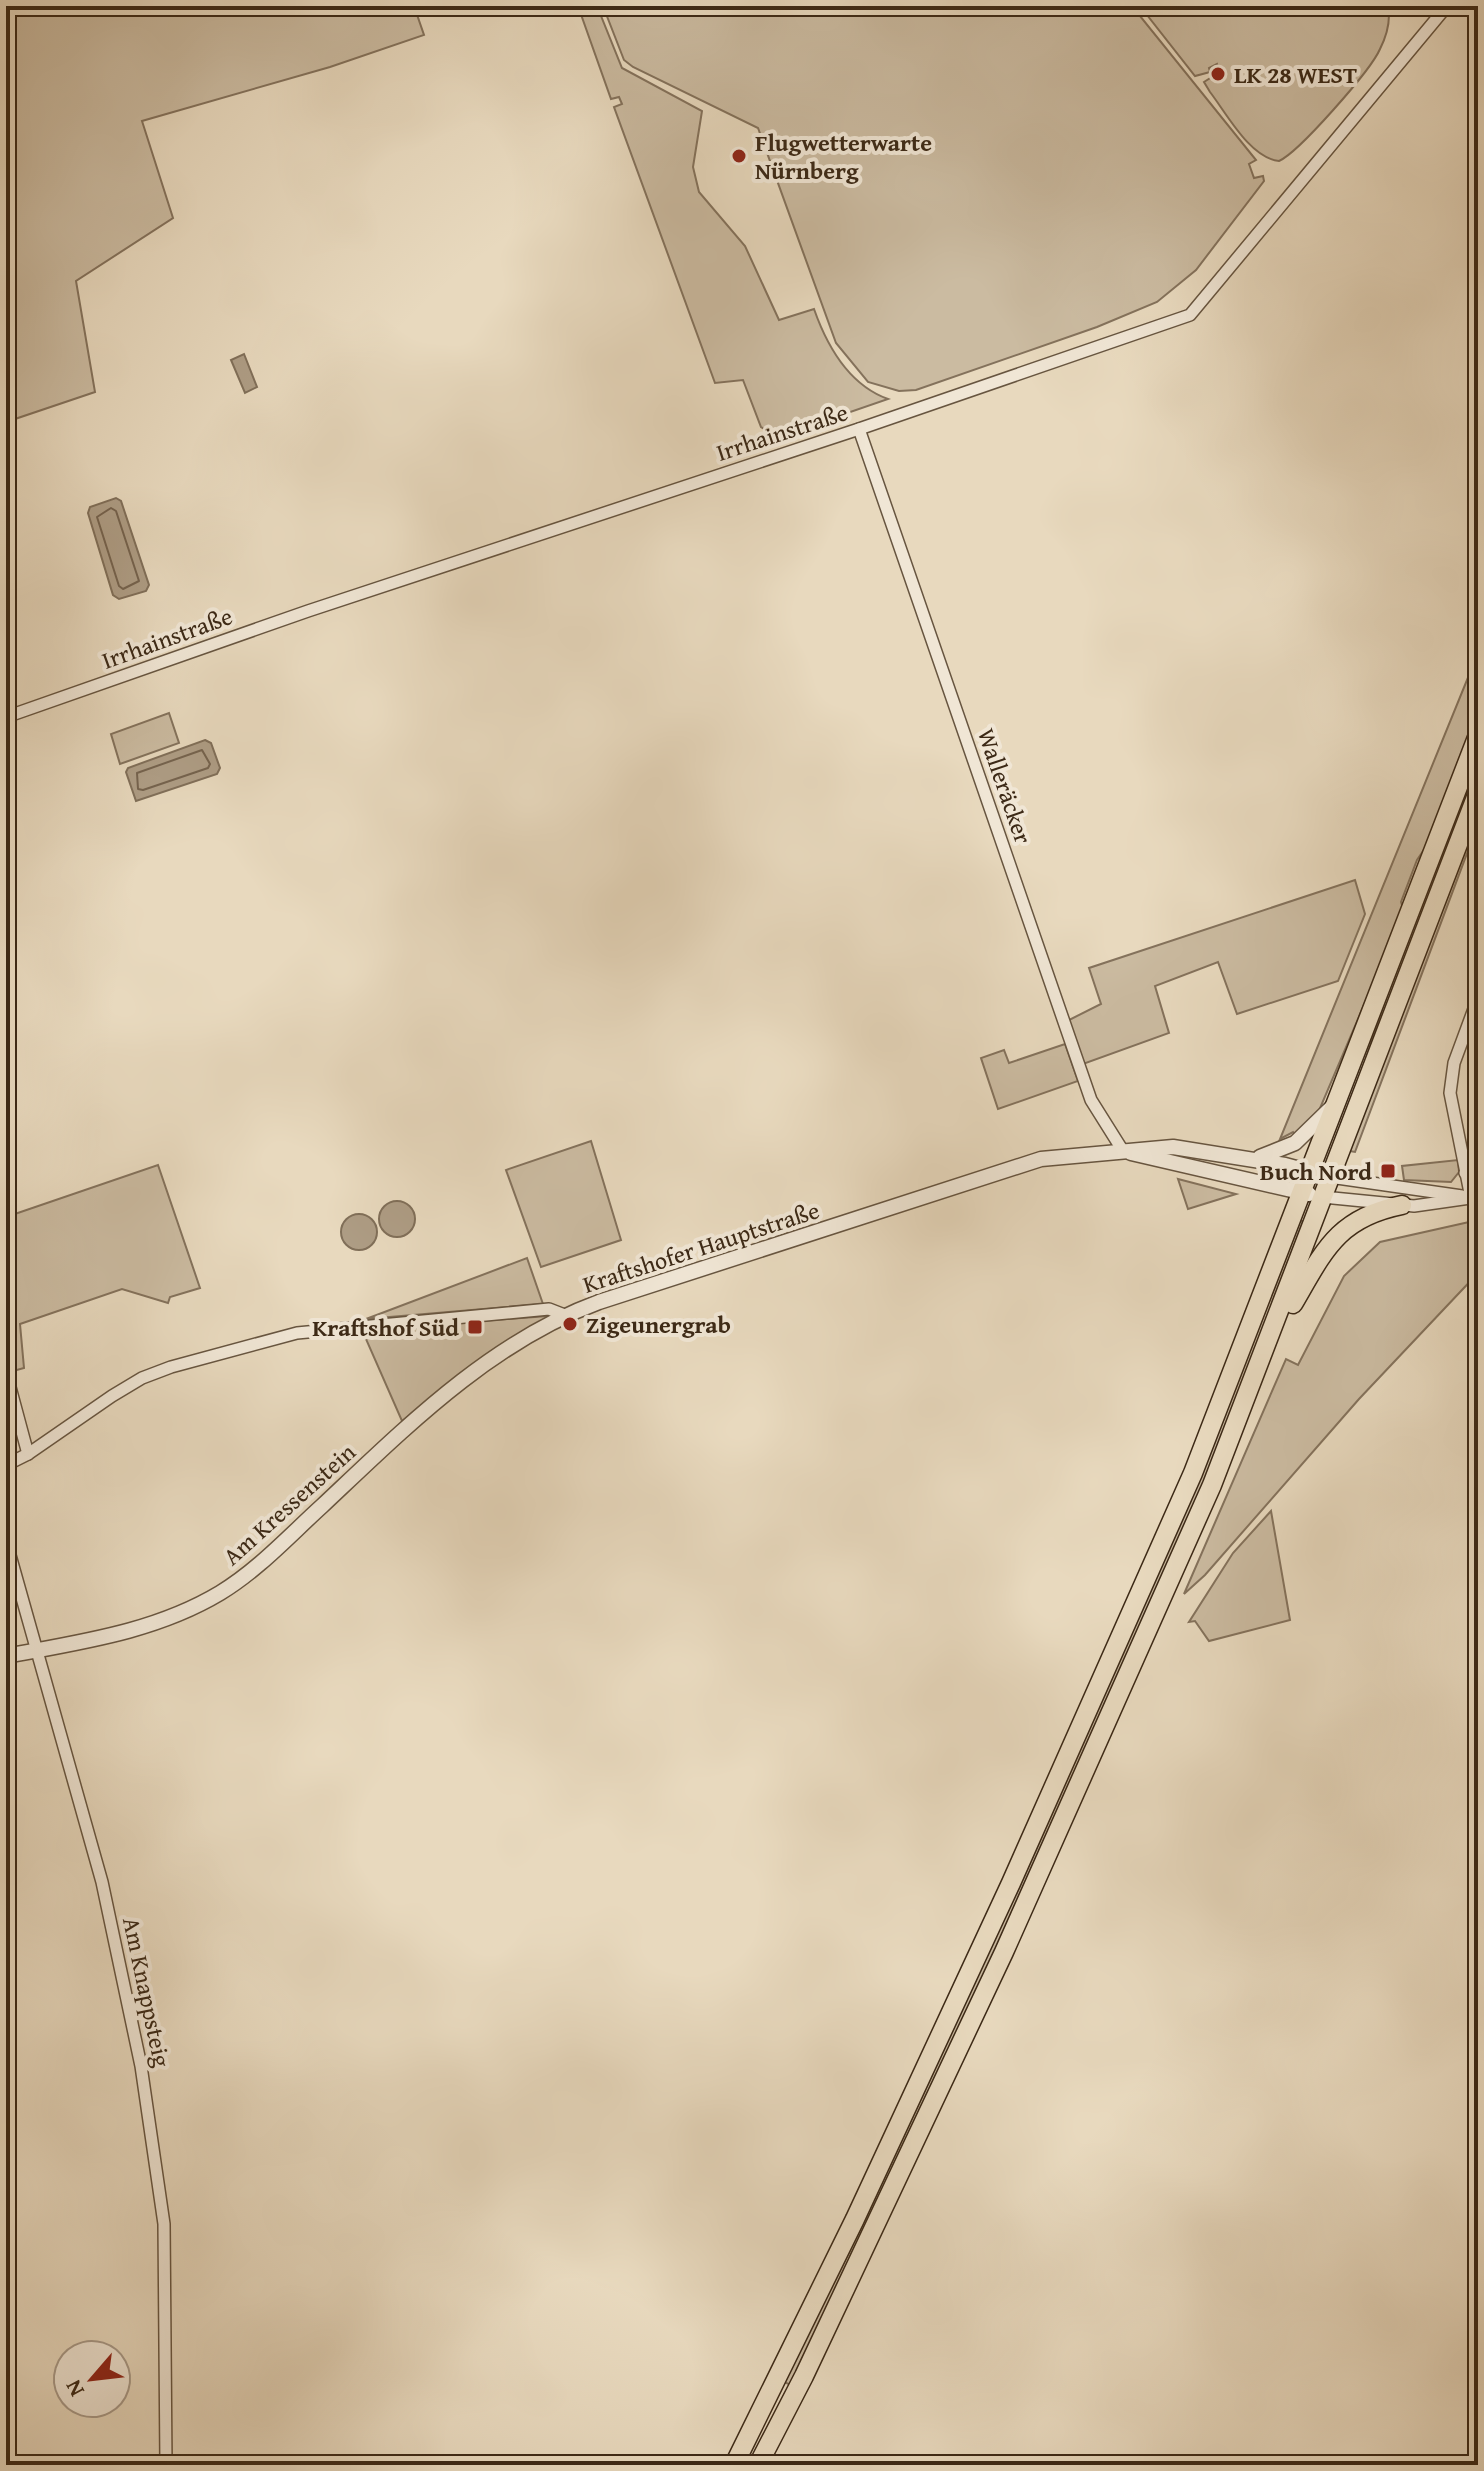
<svg xmlns="http://www.w3.org/2000/svg" width="1484" height="2471" viewBox="0 0 1484 2471" font-family="'Gentium Book Plus',serif">
	<style>
		.green { fill: #cbbba1; stroke: #84725c; stroke-width: 2 }
		.water { fill: #ae9d85; stroke: #806f59; stroke-width: 2 }
		.lines { fill: none; stroke-linecap: round; stroke-linejoin: round }
		.shore { stroke: #75634e; stroke-width: 2 }
		.minor-casing { stroke: #675540; stroke-width: 14 }
		.tertiary-casing { stroke: #675540; stroke-width: 17 }
		.primary-casing { stroke: #3c2916; stroke-width: 21 }
		.minor { stroke: #f0e6d5; stroke-width: 11 }
		.tertiary { stroke: #f0e6d5; stroke-width: 14 }
		.primary { stroke: #e8d9be; stroke-width: 18 }
		.poi-dot { fill: #8f2418; stroke: #f0e6d5; stroke-width: 3 }
		.labels { text-anchor: middle; dominant-baseline: central; stroke-width: 8; stroke-linejoin: round; paint-order: stroke }
		.poi-label { font-size: 24px; font-weight: bold; fill: #3c2916; stroke: #f0e6d5; text-anchor: start }
		.street-label { font-size: 24px; fill: #3c2916; stroke: #f0e6d5 }
	</style>
	<rect width="100%" height="100%" fill="#e8d9be"/>
	<filter id="stains"><feTurbulence type="fractalNoise" baseFrequency=".0025" numOctaves="4"/><feColorMatrix values="0 0 0 0 .2 0 0 0 0 .09 0 0 0 0 .02 0 0 0 .5 -.17"/></filter>
	<radialGradient id="worn" r=".72"><stop offset=".6" stop-color="#630" stop-opacity="0"/><stop offset="1" stop-color="#630" stop-opacity=".3"/></radialGradient>
	<g class="green">
		<path d="M6 6H414L424 35 330 67 142 121 173 218 76 281 95 392 6 422Z"/>
		<path d="M578 6H597L622 68 702 111 693 167 699 192 745 246 779 320 814 309C827 346 849 385 888 399L778 437 761 427 743 380 715 383 614 107 622 104 619 97 611 99Z"/>
		<path d="M603 6H1132L1256 160 1249 164 1254 178 1263 176 1264 181 1196 270 1157 302 1097 327 916 390 899 391 868 382 836 343 758 128 633 67 624 60Z"/>
		<path d="M1140 6H1388C1391 21 1387 35 1380 49 1371 70 1299 152 1279 161 1250 158 1227 114 1210 92L1204 82 1215 75 1221 76 1217 64 1209 68 1210 72 1195 76Z"/>
		<path d="M1478 653V720L1432 838 1417 860 1401 902 1404 911 1318 1113 1296 1137 1293 1132 1280 1139Z"/>
		<path d="M169 713 179 743 120 764 111 734Z"/>
		<path d="M1478 752V778L1336 1149 1408 931Z"/>
		<path d="M1478 809V824L1355 1152 1349 1151Z"/>
		<path d="M1355 880 1365 914 1338 981 1237 1014 1218 962 1155 986 1169 1033 1083 1064 1069 1020 1101 1004 1089 968Z"/>
		<path d="M1065 1044 1078 1081 998 1109 981 1058 1004 1050 1009 1063Z"/>
		<path d="M591 1141 621 1240 541 1267 506 1170Z"/>
		<path d="M1458 1160 1459 1172 1451 1182 1404 1180 1402 1166Z"/>
		<path d="M158 1165 200 1288 170 1297 168 1303 122 1289 20 1324 24 1368 6 1373V1217Z"/>
		<path d="M1178 1179 1236 1194 1188 1209Z"/>
		<path d="M1478 1220V1273L1359 1399 1205 1575 1184 1594 1286 1359 1298 1365 1344 1276 1380 1242Z"/>
		<path d="M1299 1221H1303L1224 1443 1042 1856 793 2386 784 2382Z"/>
		<path d="M527 1258 543 1304 366 1319Z"/>
		<path d="M548 1316 549 1320 490 1353 402 1421 362 1330Z"/>
		<path d="M1271 1511 1290 1620 1209 1641 1195 1621 1189 1622 1233 1553Z"/>
		<path d="M1075 2457 1076 2465H969Z"/>
	</g>
	<g class="water">
		<path d="M244 354 257 387 245 393 231 360Z"/>
		<path d="M116 498 121 501 149 585 146 591 119 599 113 595 88 513 90 507Z"/>
		<path d="M205 740 211 743 220 768 217 774 136 801 126 772 128 768Z"/>
		<circle cx="397" cy="1219" r="18"/>
		<circle cx="359" cy="1232" r="18"/>
	</g>
	<g class="lines">
		<g class="shore">
			<path d="M111 508 116 511 139 581 123 589 119 586 97 517Z"/>
			<path d="M202 750 210 764 208 768 143 790 138 789 137 773Z"/>
		</g>
		<g class="minor-casing">
			<g id="minor">
				<path d="M859 429 1091 1100 1123 1151"/>
				<path d="M6 717 308 611 859 429 1190 315 1447 6"/>
				<path d="M1465 1173 1478 1170"/>
				<path d="M1330 1177 1462 1196"/>
				<path d="M1323 1197 1414 1206 1477 1197"/>
				<path d="M1471 1198 1450 1093 1454 1063 1478 998"/>
				<path d="M7 1376 28 1454"/>
				<path d="M6 1465 28 1454 112 1396 142 1378 171 1367 297 1333 549 1309 567 1316"/>
				<path d="M6 1541 102 1882 141 2066 164 2224 166 2465"/>
			</g>
		</g>
		<g class="tertiary-casing">
			<g id="tertiary">
				<path d="M1131 1153 1309 1194"/>
				<path d="M1260 1157 1295 1143 1333 1106"/>
				<path d="M6 1656C80 1642 155 1632 220 1593 258 1570 289 1536 322 1506 405 1428 490 1342 599 1302L1041 1159 1173 1147 1285 1165 1330 1177"/>
			</g>
		</g>
		<g class="primary-casing">
			<g id="primary">
				<path d="M1293 1304C1324 1251 1337 1218 1402 1205"/>
				<path d="M734 2465 855 2219 1011 1883 1193 1473 1478 735"/>
				<path d="M758 2465 804 2376 1004 1952 1212 1485 1478 792"/>
			</g>
		</g>
		<use href="#minor" class="minor"/>
		<use href="#tertiary" class="tertiary"/>
		<use href="#primary" class="primary"/>
	</g>
	<g class="poi-dot">
		<circle cx="1218" cy="74" r="8"/>
		<circle cx="739" cy="156" r="8"/>
		<rect x="1380" y="1163" width="16" height="16" rx="4"/>
		<circle cx="570" cy="1324" r="8"/>
		<rect x="467" y="1319" width="16" height="16" rx="4"/>
	</g>
	<g class="labels">
		<g class="poi-label">
			<text x="1234" y="74">LK 28 WEST</text>
			<text x="755" y="142">Flugwetterwarte<tspan x="755" dy="28">Nürnberg</tspan></text>
			<text x="1372" y="1171" text-anchor="end">Buch Nord</text>
			<text x="586" y="1324">Zigeunergrab</text>
			<text x="459" y="1327" text-anchor="end">Kraftshof Süd</text>
		</g>
		<g class="street-label">
			<text transform="translate(782 432) rotate(-18)">Irrhainstraße</text>
			<text transform="translate(167 638) rotate(-20)">Irrhainstraße</text>
			<text transform="translate(1005 786) rotate(71)">Walleräcker</text>
			<text transform="translate(701 1247) rotate(-18)">Kraftshofer Hauptstraße</text>
			<text transform="translate(289 1504) rotate(-42)">Am Kressenstein</text>
			<text transform="translate(147 1992) rotate(78)">Am Knappsteig</text>
		</g>
	</g>
	<rect width="1484" height="2471" fill="none" stroke="#e8d9be" stroke-width="32"/>
	<rect x="8" y="8" width="1468" height="2455" fill="none" stroke="#3c2916" stroke-width="4"/>
	<rect x="16" y="16" width="1452" height="2439" fill="none" stroke="#3c2916" stroke-width="2"/>
	<g transform="translate(92 2379) rotate(242)"><circle r="38" fill="#f0e6d5" stroke="#a89a89" stroke-width="2"/>
	<path d="M0-6L14 30L0 20L-14 30Z" fill="#8f2418"/>
	<text y="-12" font-size="22" font-weight="bold" text-anchor="middle" fill="#3c2916">N</text>
	</g>
	<rect width="100%" height="100%" filter="url(#stains)"/>
	<rect width="100%" height="100%" fill="url(#worn)"/>
</svg>
